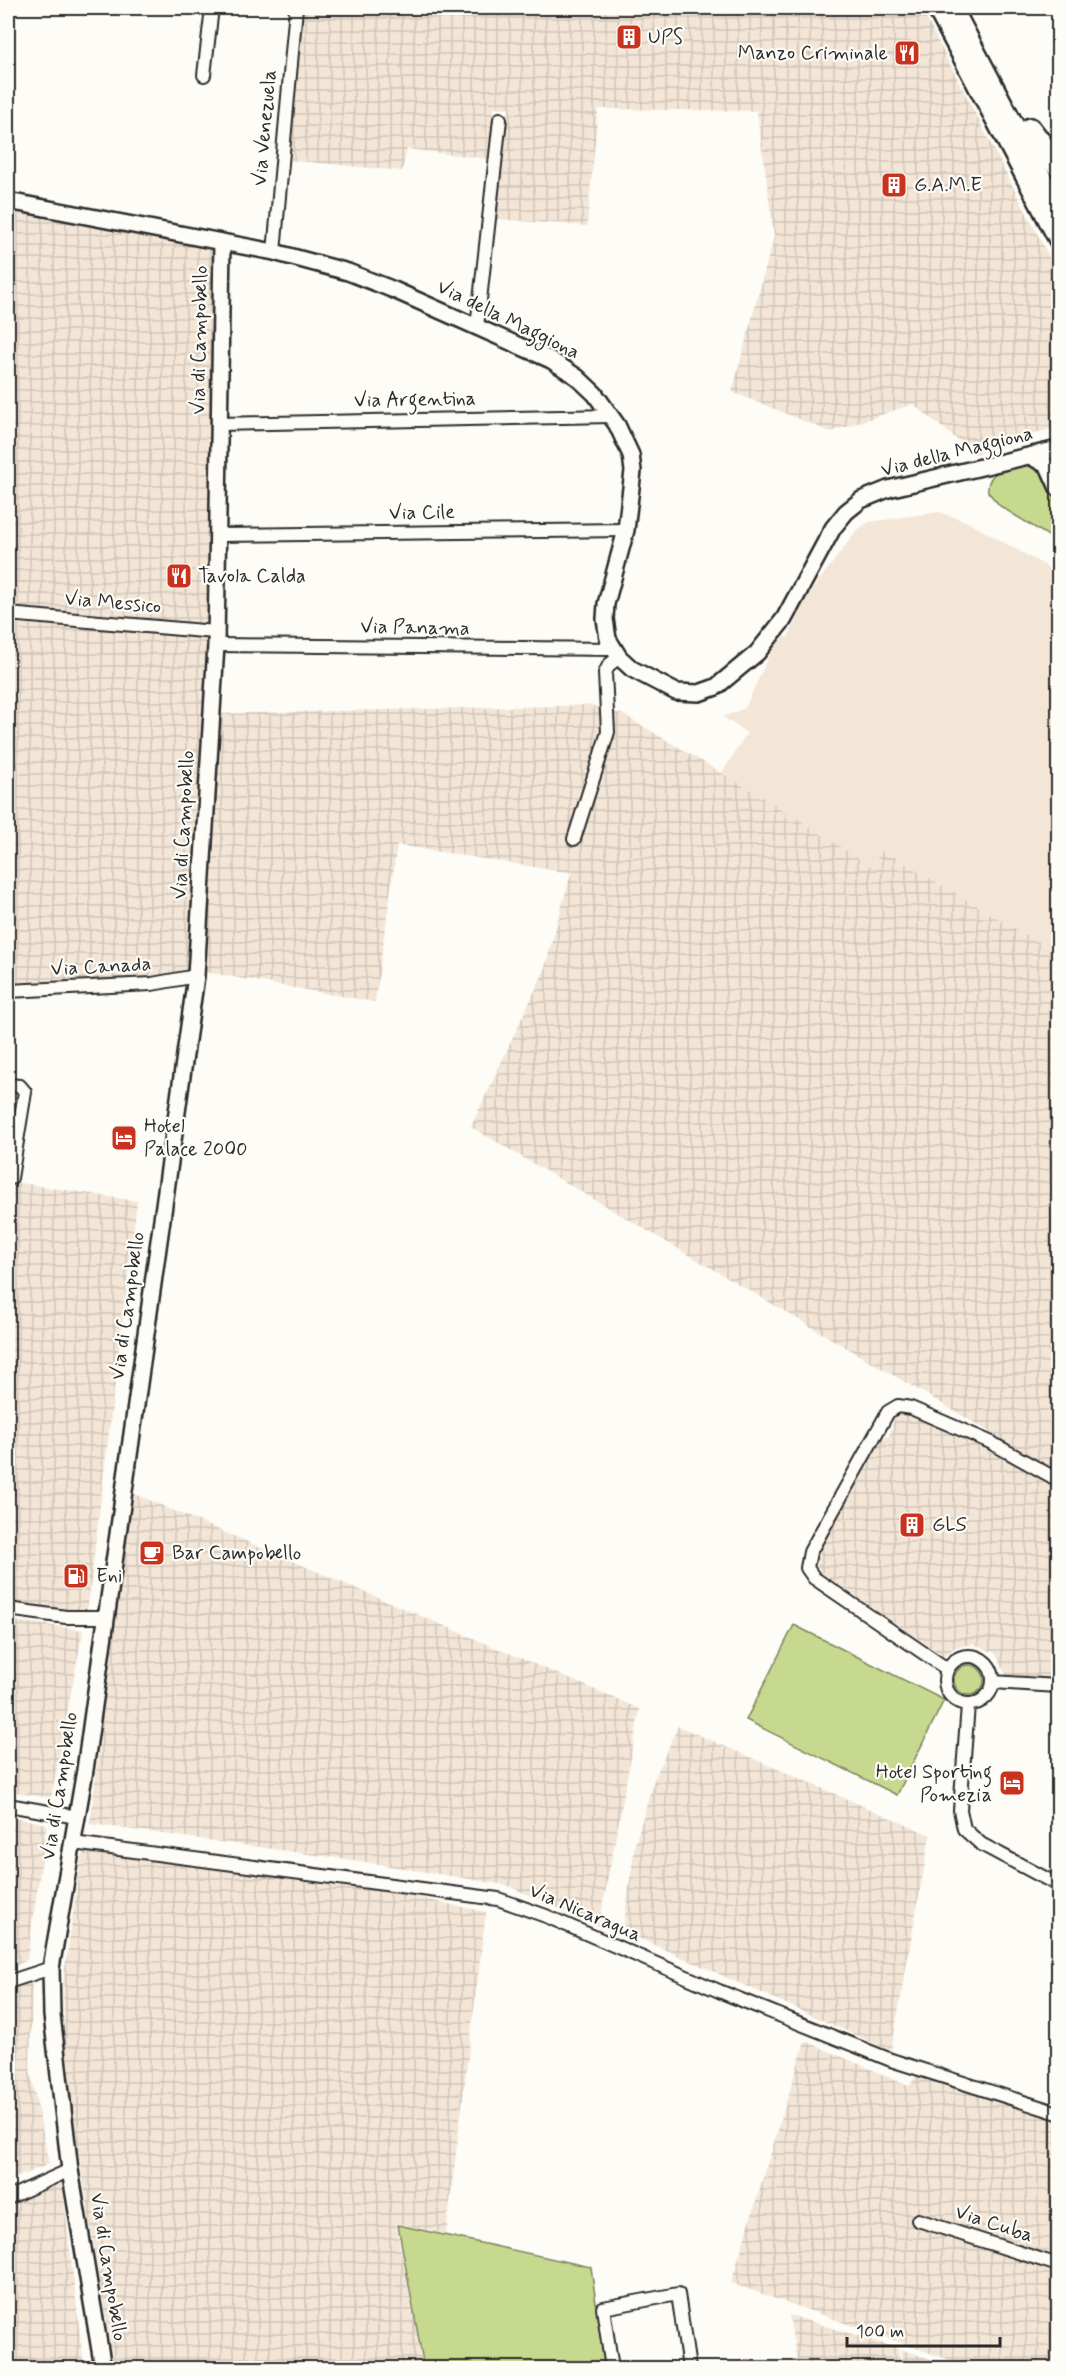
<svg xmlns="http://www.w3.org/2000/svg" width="1066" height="2376" viewBox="0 0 1066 2376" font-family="Mynerve,sans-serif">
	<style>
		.built { fill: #f3e6d7 }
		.industrial { fill: url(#industrial-grid) }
		.grass { fill: #c7d98e; stroke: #79825c; stroke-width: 1.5 }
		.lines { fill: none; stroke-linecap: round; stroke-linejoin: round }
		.minor-casing { stroke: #2b2b2b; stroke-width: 16 }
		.tertiary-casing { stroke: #2b2b2b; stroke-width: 20 }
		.trunk-casing { stroke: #2b2b2b; stroke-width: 26 }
		.minor { stroke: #fdfcf7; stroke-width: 12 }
		.tertiary { stroke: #fdfcf7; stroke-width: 15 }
		.trunk { stroke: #fdfcf7; stroke-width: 21 }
		.labels { text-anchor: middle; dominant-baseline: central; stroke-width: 4.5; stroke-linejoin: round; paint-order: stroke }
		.poi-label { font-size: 20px; fill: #2b2b2b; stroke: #fdfcf7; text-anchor: start }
		.street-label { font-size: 20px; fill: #2b2b2b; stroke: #fdfcf7 }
	</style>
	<defs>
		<pattern id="industrial-grid" width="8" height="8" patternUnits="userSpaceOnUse" patternTransform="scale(1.5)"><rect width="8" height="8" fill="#f3e6d7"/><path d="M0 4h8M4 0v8" fill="none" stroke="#d0c5b9"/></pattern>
	</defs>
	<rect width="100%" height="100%" fill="#fdfcf7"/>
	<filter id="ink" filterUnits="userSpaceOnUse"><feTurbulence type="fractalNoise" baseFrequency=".0167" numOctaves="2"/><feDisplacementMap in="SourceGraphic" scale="12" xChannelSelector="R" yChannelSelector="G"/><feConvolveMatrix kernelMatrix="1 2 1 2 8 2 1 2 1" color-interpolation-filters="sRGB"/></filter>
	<g filter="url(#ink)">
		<path class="built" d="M939 512 966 521 1058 573V932L1047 947 882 850 872 867 722 773 747 733 723 717 745 708 779 634 788 638 804 601 857 530 869 522Z"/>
		<g class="industrial">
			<path d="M304 8H921L1058 274V426L975 454 913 404 831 432 732 392 774 236 757 111 598 109 587 226 496 219 509 108 494 107 489 159 407 149 402 171 288 160Z"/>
			<path d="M8 201 222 242 219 483 196 976 8 991Z"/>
			<path d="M590 705 624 715 779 807 872 867 882 850 1047 947 1058 932V1472L471 1127 544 971 571 873 397 845 375 1002 199 971 215 842 214 714Z"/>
			<path d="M8 1181 137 1201 87 1613 8 1601Z"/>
			<path d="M902 1413 985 1448 1058 1490V1678L1006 1675 995 1653 974 1644 956 1647 943 1656 818 1570 815 1558 880 1439 889 1436 894 1419Z"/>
			<path d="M130 1492 640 1709 599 1926 506 1885 359 1861 90 1824Z"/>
			<path d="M8 1620 83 1630 51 1798 8 1791Z"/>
			<path d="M678 1726 930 1835 891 2051 623 1931 635 1844 654 1780Z"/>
			<path d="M8 1816 47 1824 27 1960 8 1970Z"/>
			<path d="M94 1852 353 1884 486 1912 446 2234 396 2223 423 2368H114L65 2070 63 1983 81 1858 85 1853Z"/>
			<path d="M32 1979 30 2069 49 2164 8 2181V1989Z"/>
			<path d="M805 2041 910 2086 916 2075 1058 2120V2368H973L731 2283Z"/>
			<path d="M62 2183 84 2368H8V2204Z"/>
			<path d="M789 2315 898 2348 901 2368H798Z"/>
			<path d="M900 2349 958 2368H903Z"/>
		</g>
		<g class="grass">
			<path d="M1025 463H1034C1057 485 1058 512 1058 542L1000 506 988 492C986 470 1008 468 1025 463Z"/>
			<path d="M794 1625 944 1700 897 1795 746 1720Z"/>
			<circle cx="969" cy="1680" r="15"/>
			<path d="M398 2225 591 2267 605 2368H424Z"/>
		</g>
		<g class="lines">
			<g class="minor-casing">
				<g id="minor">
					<path d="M204 75 212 8"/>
					<path d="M274 252 296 8"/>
					<path d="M477 327 500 119"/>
					<path d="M220 424 611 416"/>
					<path d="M219 535 626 530"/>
					<path d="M8 614 215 632"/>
					<path d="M216 645 613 649"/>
					<path d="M574 839 608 732 605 673 609 665 619 657"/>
					<path d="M8 991 152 984 196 976"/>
					<path d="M8 1085 20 1086 25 1092 11 1178"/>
					<path d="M8 1609 66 1617H106"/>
					<circle cx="969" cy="1680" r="24"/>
					<path d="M947 1669 814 1578 807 1568 810 1552 888 1412 898 1406 911 1408 990 1442 1058 1480"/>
					<path d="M993 1682 1058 1686"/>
					<path d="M968 1705 960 1810 964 1829 981 1844 1058 1885"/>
					<path d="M8 1805 77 1817"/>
					<path d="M73 1843 498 1899 546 1916 719 1991 891 2060 1058 2113"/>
					<path d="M8 1982 51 1968"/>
					<path d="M8 2198 70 2170"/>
					<path d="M918 2220 1058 2265"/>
					<path d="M612 2368 603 2308 678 2294 689 2368"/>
				</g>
			</g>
			<g class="tertiary-casing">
				<g id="tertiary">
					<path d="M935 8 1058 242"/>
					<path d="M8 201 274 252 348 272 394 290 551 360 577 377 595 394 617 425 631 455 633 471 626 530 606 604 605 619 608 639 619 657 632 669 676 692 699 693 716 687 757 653 784 619 833 528 846 512 861 500 888 489 1058 449"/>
					<path d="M1030 456 1048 466 1058 488"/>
					<path d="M103 2368 70 2170 52 2015 51 1968 85 1770 196 976 216 645 222 242"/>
				</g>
			</g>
			<g class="trunk-casing">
				<g id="trunk">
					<path d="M951 8 1058 212"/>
					<path d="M1030 129 1058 166"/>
				</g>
			</g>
			<use href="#minor" class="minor"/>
			<use href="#tertiary" class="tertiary"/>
			<use href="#trunk" class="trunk"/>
		</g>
	</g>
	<defs>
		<g id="building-square" transform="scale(1.35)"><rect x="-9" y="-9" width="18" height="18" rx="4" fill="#c8321e" stroke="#fdfcf7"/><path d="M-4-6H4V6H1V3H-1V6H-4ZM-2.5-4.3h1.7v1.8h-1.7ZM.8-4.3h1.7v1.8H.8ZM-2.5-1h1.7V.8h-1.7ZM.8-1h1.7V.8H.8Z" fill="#fff"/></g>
		<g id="restaurant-square" transform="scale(1.35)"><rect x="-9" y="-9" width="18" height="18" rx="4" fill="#c8321e" stroke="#fdfcf7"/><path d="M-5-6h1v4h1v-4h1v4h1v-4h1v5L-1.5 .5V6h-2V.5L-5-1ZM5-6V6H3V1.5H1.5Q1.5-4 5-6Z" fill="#fff"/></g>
		<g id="hotel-square" transform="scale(1.35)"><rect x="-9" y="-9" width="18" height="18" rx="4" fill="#c8321e" stroke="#fdfcf7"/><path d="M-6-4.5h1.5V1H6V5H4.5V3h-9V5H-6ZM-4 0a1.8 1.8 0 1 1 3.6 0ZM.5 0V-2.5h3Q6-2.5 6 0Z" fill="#fff"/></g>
		<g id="cafe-square" transform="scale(1.35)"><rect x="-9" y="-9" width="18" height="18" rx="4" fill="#c8321e" stroke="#fdfcf7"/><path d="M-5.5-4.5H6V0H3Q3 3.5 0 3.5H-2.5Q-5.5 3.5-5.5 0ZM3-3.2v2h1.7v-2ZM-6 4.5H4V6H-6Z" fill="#fff"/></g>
		<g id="fuel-square" transform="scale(1.35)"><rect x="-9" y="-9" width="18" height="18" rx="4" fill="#c8321e" stroke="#fdfcf7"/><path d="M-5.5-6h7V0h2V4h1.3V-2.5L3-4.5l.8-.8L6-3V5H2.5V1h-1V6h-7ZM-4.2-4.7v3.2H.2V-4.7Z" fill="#fff"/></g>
	</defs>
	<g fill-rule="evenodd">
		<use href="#building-square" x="629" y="37"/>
		<use href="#restaurant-square" x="907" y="53"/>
		<use href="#building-square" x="894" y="185"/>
		<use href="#restaurant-square" x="179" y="576"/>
		<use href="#hotel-square" x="124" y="1138"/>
		<use href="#building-square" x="912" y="1525"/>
		<use href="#cafe-square" x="152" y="1553"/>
		<use href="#fuel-square" x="76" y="1576"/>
		<use href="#hotel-square" x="1012" y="1783"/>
	</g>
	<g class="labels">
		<g class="poi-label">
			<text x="648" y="37">UPS</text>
			<text x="888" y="53" text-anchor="end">Manzo Criminale</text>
			<text x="914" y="185">G.A.M.E</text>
			<text x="198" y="576">Tavola Calda</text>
			<text x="144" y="1126">Hotel<tspan x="144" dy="23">Palace 2000</tspan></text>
			<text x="932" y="1525">GLS</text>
			<text x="172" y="1553">Bar Campobello</text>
			<text x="96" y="1576">Eni</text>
			<text x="992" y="1772" text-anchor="end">Hotel Sporting<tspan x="992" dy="23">Pomezia</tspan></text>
		</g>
		<g class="street-label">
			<text transform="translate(265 128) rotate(-85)">Via Venezuela</text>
			<text transform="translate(508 320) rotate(26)">Via della Maggiona</text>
			<text transform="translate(200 340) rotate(-89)">Via di Campobello</text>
			<text transform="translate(415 400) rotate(-1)">Via Argentina</text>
			<text transform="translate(957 452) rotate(-14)">Via della Maggiona</text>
			<text transform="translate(422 513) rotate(-1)">Via Cile</text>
			<text transform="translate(113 603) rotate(5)">Via Messico</text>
			<text transform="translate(415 628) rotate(1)">Via Panama</text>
			<text transform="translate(184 825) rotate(-87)">Via di Campobello</text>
			<text transform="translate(101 967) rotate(-3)">Via Canada</text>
			<text transform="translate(128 1306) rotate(-82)">Via di Campobello</text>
			<text transform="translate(60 1786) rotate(-81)">Via di Campobello</text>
			<text transform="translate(585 1913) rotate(23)">Via Nicaragua</text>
			<text transform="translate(994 2224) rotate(18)">Via Cuba</text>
			<text transform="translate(108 2267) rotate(81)">Via di Campobello</text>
		</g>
	</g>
	<rect width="1066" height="2376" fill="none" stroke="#fdfcf7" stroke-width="30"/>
	<rect x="15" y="15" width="1036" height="2346" fill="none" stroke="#2b2b2b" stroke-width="2" filter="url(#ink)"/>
	<path d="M847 2337v9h153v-9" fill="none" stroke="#2b2b2b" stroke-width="3"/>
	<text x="856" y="2337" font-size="18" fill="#2b2b2b" stroke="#fdfcf7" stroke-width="4.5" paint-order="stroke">100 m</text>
</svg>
